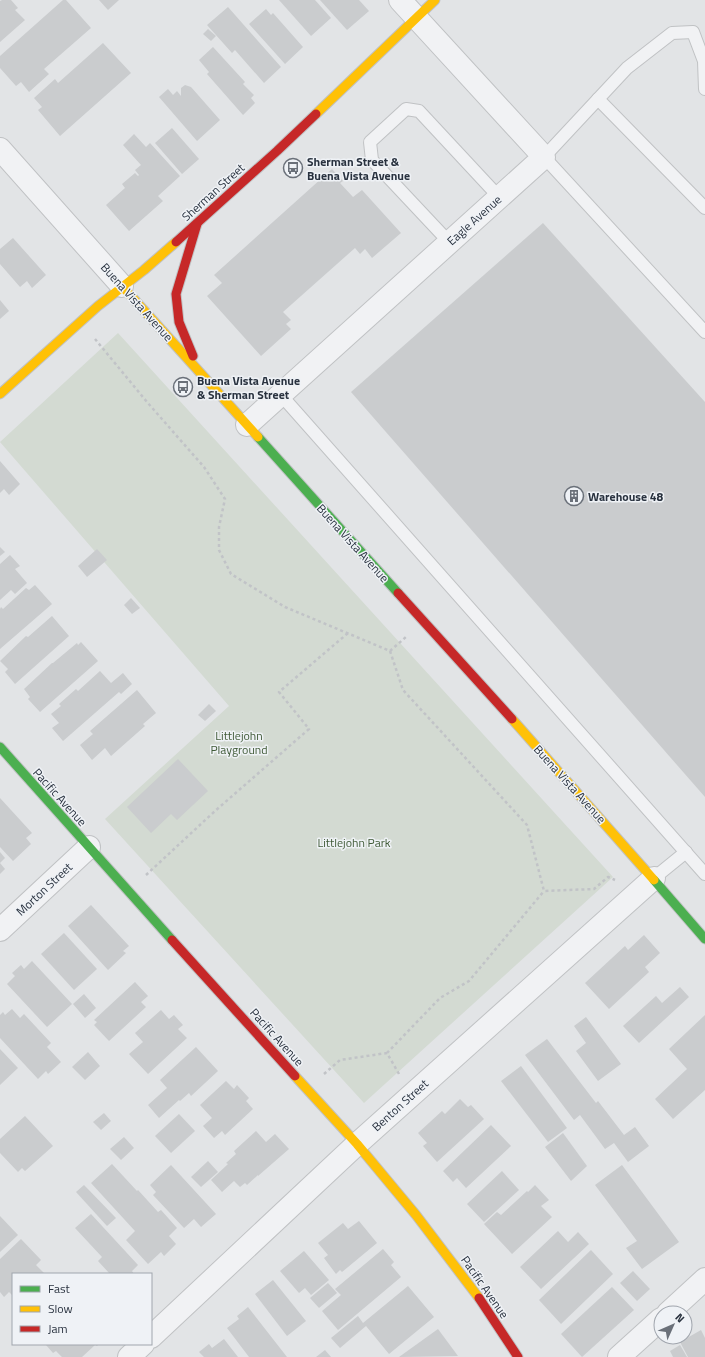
<svg xmlns="http://www.w3.org/2000/svg" width="705" height="1357" viewBox="0 0 705 1357" font-family="'Titillium Web',sans-serif">
	<style>
		.green { fill: #d3dad2 }
		.building { fill: #caccce }
		.lines { fill: none; stroke-linecap: round; stroke-linejoin: round }
		.lane-casing { stroke: #c0c2c4; stroke-width: 14 }
		.street-casing { stroke: #c0c2c4; stroke-width: 24 }
		.fast-casing { stroke: #c0c2c4; stroke-width: 11 }
		.slow-casing { stroke: #c0c2c4; stroke-width: 11 }
		.jam-casing { stroke: #c0c2c4; stroke-width: 11 }
		.path { stroke: #c1c3c7; stroke-width: 2.5; stroke-dasharray: 3 3; stroke-linecap: butt }
		.lane { stroke: #f1f2f4; stroke-width: 12 }
		.street { stroke: #f1f2f4; stroke-width: 22 }
		.fast { stroke: #4caf50; stroke-width: 9 }
		.slow { stroke: #ffc107; stroke-width: 9 }
		.jam { stroke: #c62828; stroke-width: 9 }
		.labels { text-anchor: middle; dominant-baseline: central; stroke-width: 3; stroke-linejoin: round; paint-order: stroke }
		.poi-label { font-size: 12px; font-weight: bold; fill: #29323f; stroke: #eff2f6; text-anchor: start }
		.street-label { font-size: 12px; fill: #29323f; stroke: #eff2f6 }
		.park-label { font-size: 12px; fill: #3f5a37; stroke: #eff2f6 }
	</style>
	<rect width="100%" height="100%" fill="#e2e4e6"/>
	<path class="green" d="M118 333 613 877 364 1103 105 819 229 706 0 442Z"/>
	<g class="building">
		<path d="M2 0H11L18 8 15 10 25 20 0 42V1Z"/>
		<path d="M63 0H66L91 28 44 69 49 74 29 92 21 82 16 86 0 68V56Z"/>
		<path d="M99 0H119L108 10Z"/>
		<path d="M279 0H315L331 18 311 36Z"/>
		<path d="M320 0H359L369 11 347 30Z"/>
		<path d="M228 7 281 67 264 83 235 50 232 53 207 25Z"/>
		<path d="M266 9 271 15 273 13 303 47 285 64 249 24Z"/>
		<path d="M208 29 216 36 211 41 203 34Z"/>
		<path d="M103 43 131 73 60 136 38 110 42 107 34 98 55 79 58 83Z"/>
		<path d="M213 47 245 82 243 84 254 95 251 98 255 103 243 115 207 74 209 72 199 60Z"/>
		<path d="M185 85 191 87 220 120 197 141 159 97 168 89 173 95 177 91 181 96V88Z"/>
		<path d="M172 128 199 159 182 174 155 143Z"/>
		<path d="M134 134 146 147 150 143 180 176 158 196 163 201 129 231 106 205 125 188 122 184 135 173 138 176 139 175 135 170 141 165 123 145Z"/>
		<path d="M332 169 343 181 340 183 353 197 362 190 401 233 372 258 365 249 360 254 355 248 283 312 291 320 286 324 291 329 261 356 207 296 222 283 214 275Z"/>
		<path d="M543 223 705 402V797L351 392Z"/>
		<path d="M13 238 46 275 32 288 27 281 20 287 0 264V249Z"/>
		<path d="M0 300 9 311 0 319Z"/>
		<path d="M0 461 20 484 9 495 4 489 0 493Z"/>
		<path d="M0 547 5 552 0 556Z"/>
		<path d="M97 549 107 560 87 577 78 566Z"/>
		<path d="M10 555 20 566 15 569 27 583 15 594 11 590 0 600V564Z"/>
		<path d="M35 585 52 604 0 649V609L1 607 3 609 26 588 29 590Z"/>
		<path d="M131 598 140 608 132 614 124 605Z"/>
		<path d="M52 616 69 636 15 684 5 672 8 669 0 661 26 636 28 637Z"/>
		<path d="M81 642 98 661 40 712 28 699 30 697 24 689 52 663H53L77 643 78 645Z"/>
		<path d="M100 671 111 683 123 673 132 684 121 694 119 692 63 741 52 728 59 723 51 714 61 706 59 704 76 689 78 691Z"/>
		<path d="M137 690 156 713 143 724 145 726 111 756 105 748 92 760 80 745 93 734 90 731Z"/>
		<path d="M209 704 216 711 205 721 198 715Z"/>
		<path d="M178 759 208 791 177 820 171 814 151 833 127 807Z"/>
		<path d="M0 798 32 833 26 838 31 844 13 861 0 847Z"/>
		<path d="M0 852 5 858 0 863Z"/>
		<path d="M0 863 5 869 0 874Z"/>
		<path d="M91 905 129 946 123 951 126 953 108 970 68 926Z"/>
		<path d="M64 933 97 969 74 990 41 954Z"/>
		<path d="M644 935 660 953 645 967 649 972 609 1009 585 983 625 946 628 950Z"/>
		<path d="M32 961 72 1004 47 1027 7 984 15 976 12 973 21 965 24 969Z"/>
		<path d="M135 982 148 996 141 1002 146 1007 109 1041 94 1025 97 1022 94 1020Z"/>
		<path d="M680 987 689 997 639 1043 623 1026 656 996 662 1003Z"/>
		<path d="M84 994 96 1008 85 1018 73 1004Z"/>
		<path d="M12 1009 20 1018 24 1014 51 1043 47 1047 61 1062 48 1074 46 1071 38 1079 0 1038V1015L3 1012 5 1015Z"/>
		<path d="M161 1010 169 1019 174 1015 183 1025 178 1029 187 1038 148 1074 129 1054 143 1042 135 1033Z"/>
		<path d="M705 1015V1090L673 1119 655 1099 687 1069 669 1049Z"/>
		<path d="M586 1017 621 1064 598 1081 576 1051 586 1043 574 1026Z"/>
		<path d="M547 1039 596 1103 598 1101 624 1135 635 1127 649 1146 628 1162 614 1143 605 1149 580 1115 574 1120 525 1055Z"/>
		<path d="M196 1047 218 1071 191 1096 189 1093 180 1101 179 1100 159 1118 148 1105 167 1088 160 1080Z"/>
		<path d="M0 1049 18 1068 0 1085Z"/>
		<path d="M88 1052 100 1066 85 1080 72 1067Z"/>
		<path d="M521 1066 567 1128 548 1142 501 1081Z"/>
		<path d="M226 1081 234 1089 237 1085 249 1098 246 1101 253 1109 225 1135 222 1131 214 1138 203 1126 212 1118 200 1105Z"/>
		<path d="M460 1099 468 1107 471 1105 484 1119 437 1162 423 1146 427 1143 418 1133 442 1111 445 1114Z"/>
		<path d="M104 1113 111 1121 101 1130 93 1122Z"/>
		<path d="M179 1114 195 1131 171 1153 155 1136Z"/>
		<path d="M25 1116 53 1146 25 1171 22 1168 18 1172 0 1153V1139Z"/>
		<path d="M491 1125 511 1146 466 1188 457 1178 453 1182 443 1171Z"/>
		<path d="M256 1131 266 1142 275 1134 289 1149 258 1176V1175L247 1185 245 1183 240 1187 234 1181 222 1192 211 1180 228 1164 226 1163 236 1154 234 1151Z"/>
		<path d="M563 1133 587 1166 571 1181 545 1147Z"/>
		<path d="M124 1137 134 1148 121 1160 110 1149Z"/>
		<path d="M208 1161 218 1172 201 1187 191 1177Z"/>
		<path d="M112 1164 137 1191 138 1190 158 1212 161 1210 177 1228 169 1236 176 1244 164 1256 161 1252 148 1264 126 1240 135 1231 91 1183Z"/>
		<path d="M171 1165 216 1214 201 1227 194 1219 184 1228 153 1195 156 1192 150 1185Z"/>
		<path d="M622 1165 679 1242 642 1269 626 1248 637 1241 595 1185Z"/>
		<path d="M502 1171 519 1190 484 1222 467 1204Z"/>
		<path d="M84 1185 116 1218 107 1226 76 1192Z"/>
		<path d="M535 1185 549 1200 541 1206 552 1217 512 1254 484 1224 497 1212 501 1215 527 1191 528 1192Z"/>
		<path d="M91 1214 138 1265 132 1271 134 1274H110L98 1261 102 1257 75 1228Z"/>
		<path d="M0 1216 18 1235 0 1252Z"/>
		<path d="M359 1221 377 1243 342 1272 340 1270 336 1274 324 1258 328 1255 318 1243 343 1223 348 1229Z"/>
		<path d="M558 1231 568 1242 578 1232 589 1244 541 1289 520 1267Z"/>
		<path d="M21 1239 41 1260 36 1265 45 1274H13V1296L9 1292 4 1297 0 1292V1259Z"/>
		<path d="M383 1249 394 1262 391 1265 401 1277 338 1330 322 1311 341 1295 335 1289Z"/>
		<path d="M591 1250 613 1274 561 1324 539 1300Z"/>
		<path d="M304 1251 329 1280 311 1295 305 1288 299 1293 280 1271Z"/>
		<path d="M633 1271 650 1289 637 1301 620 1283Z"/>
		<path d="M273 1280 306 1321 287 1336 255 1294Z"/>
		<path d="M328 1283 337 1293 319 1308 310 1298Z"/>
		<path d="M408 1286 434 1317 389 1354 366 1326 340 1348 331 1338 358 1316 363 1323Z"/>
		<path d="M612 1287 634 1310 582 1357 561 1334Z"/>
		<path d="M248 1307 287 1357H249L227 1328 239 1319 237 1316Z"/>
		<path d="M438 1329 458 1356 399 1357Z"/>
		<path d="M701 1330 705 1338V1357H688L680 1342Z"/>
		<path d="M224 1339 238 1357H204L199 1352 209 1344 212 1348Z"/>
		<path d="M47 1344H99L97 1346 95 1345 82 1357H62L56 1351 53 1353 46 1345Z"/>
		<path d="M680 1345 687 1357H673L670 1351Z"/>
		<path d="M325 1350 331 1357H316Z"/>
	</g>
	<g class="lines">
		<g class="lane-casing">
			<g id="lane">
				<path d="M705 89 704 61 693 32 672 33 627 68 544 157 705 332"/>
				<path d="M598 99 705 208"/>
				<path d="M449 242 372 160 370 142 406 109 419 111 499 197"/>
				<path d="M281 395 705 874"/>
				<path d="M654 878 686 852"/>
			</g>
		</g>
		<g class="street-casing">
			<g id="street">
				<path d="M0 149 122 286"/>
				<path d="M247 425 544 157 400 0"/>
				<path d="M0 930 89 847"/>
				<path d="M668 1313 705 1279"/>
				<path d="M151 1337 357 1144 654 878"/>
				<path d="M129 1357 143 1344"/>
				<path d="M619 1357 661 1319"/>
			</g>
		</g>
		<g class="fast-casing">
			<g id="fast">
				<path d="M258 437 398 593"/>
				<path d="M0 747 172 940"/>
				<path d="M654 880 705 939"/>
			</g>
		</g>
		<g class="slow-casing">
			<g id="slow">
				<path d="M316 114 435 0"/>
				<path d="M122 286 258 437"/>
				<path d="M0 394 98 306 144 270 176 242"/>
				<path d="M512 719 654 880"/>
				<path d="M295 1076 357 1144 416 1215 479 1298"/>
			</g>
		</g>
		<g class="jam-casing">
			<g id="jam">
				<path d="M176 242 277 151 316 114"/>
				<path d="M193 356 179 322 176 294 197 224"/>
				<path d="M398 593 512 719"/>
				<path d="M172 940 295 1076"/>
				<path d="M479 1298 518 1357"/>
			</g>
		</g>
		<g class="path">
			<path d="M95 339 147 402 204 467 225 499 219 527V550L231 574 285 607 390 651 407 636"/>
			<path d="M390 651 403 690 527 825 544 891 594 889 608 877 615 880"/>
			<path d="M146 875 215 811 309 729 279 692 348 633"/>
			<path d="M324 1074 340 1060 387 1053"/>
			<path d="M399 1074 387 1053 440 998 469 981 544 891"/>
		</g>
		<use href="#lane" class="lane"/>
		<use href="#street" class="street"/>
		<use href="#fast" class="fast"/>
		<use href="#slow" class="slow"/>
		<use href="#jam" class="jam"/>
	</g>
	<defs>
		<g id="bus-ring" transform="scale(1)"><circle r="9.5" fill="#eff2f6" stroke="#6a7079" stroke-width="1.5"/><path d="M-5-6H5V4H4V6H2V4H-2V6H-4V4H-5ZM-3.5-4V0h7V-4ZM-3.5 1.2v1.5H-2V1.2ZM2 1.2v1.5H3.5V1.2Z" fill="#6a7079"/></g>
		<g id="building-ring" transform="scale(1)"><circle r="9.5" fill="#eff2f6" stroke="#6a7079" stroke-width="1.5"/><path d="M-4-6H4V6H1V3H-1V6H-4ZM-2.5-4.3h1.7v1.8h-1.7ZM.8-4.3h1.7v1.8H.8ZM-2.5-1h1.7V.8h-1.7ZM.8-1h1.7V.8H.8Z" fill="#6a7079"/></g>
	</defs>
	<g fill-rule="evenodd">
		<use href="#bus-ring" x="293" y="168"/>
		<use href="#bus-ring" x="183" y="387"/>
		<use href="#building-ring" x="574" y="496"/>
	</g>
	<g class="labels">
		<g class="poi-label">
			<text x="307" y="161">Sherman Street &amp;<tspan x="307" dy="14">Buena Vista Avenue</tspan></text>
			<text x="197" y="380">Buena Vista Avenue<tspan x="197" dy="14">&amp; Sherman Street</tspan></text>
			<text x="588" y="496">Warehouse 48</text>
		</g>
		<g class="street-label">
			<text transform="translate(213 192) rotate(-42)">Sherman Street</text>
			<text transform="translate(474 220) rotate(-42)">Eagle Avenue</text>
			<text transform="translate(137 302) rotate(48)">Buena Vista Avenue</text>
			<text transform="translate(353 543) rotate(48)">Buena Vista Avenue</text>
			<text transform="translate(570 784) rotate(48)">Buena Vista Avenue</text>
			<text transform="translate(60 797) rotate(48)">Pacific Avenue</text>
			<text transform="translate(44 889) rotate(-43)">Morton Street</text>
			<text transform="translate(277 1037) rotate(48)">Pacific Avenue</text>
			<text transform="translate(400 1105) rotate(-42)">Benton Street</text>
			<text transform="translate(485 1287) rotate(55)">Pacific Avenue</text>
		</g>
		<g class="park-label">
			<text x="239" y="735">Littlejohn<tspan x="239" dy="14">Playground</tspan></text>
			<text x="354" y="842">Littlejohn Park</text>
		</g>
	</g>
	<rect x="12" y="1273" width="140" height="72" fill="#eff2f6" stroke="#a0a5ad"/>
	<rect x="20" y="1286" width="20" height="6" fill="#4caf50" stroke="#a0a5ad"/>
	<text x="48" y="1293" font-size="12" fill="#29323f">Fast</text>
	<rect x="20" y="1306" width="20" height="6" fill="#ffc107" stroke="#a0a5ad"/>
	<text x="48" y="1313" font-size="12" fill="#29323f">Slow</text>
	<rect x="20" y="1326" width="20" height="6" fill="#c62828" stroke="#a0a5ad"/>
	<text x="48" y="1333" font-size="12" fill="#29323f">Jam</text>
	<g transform="translate(673 1325) rotate(45)"><circle r="19" fill="#eff2f6" stroke="#a0a5ad"/>
	<path d="M0-3L7 15L0 10L-7 15Z" fill="#6a7079"/>
	<text y="-6" font-size="11" font-weight="bold" text-anchor="middle" fill="#29323f">N</text>
	</g>
</svg>
